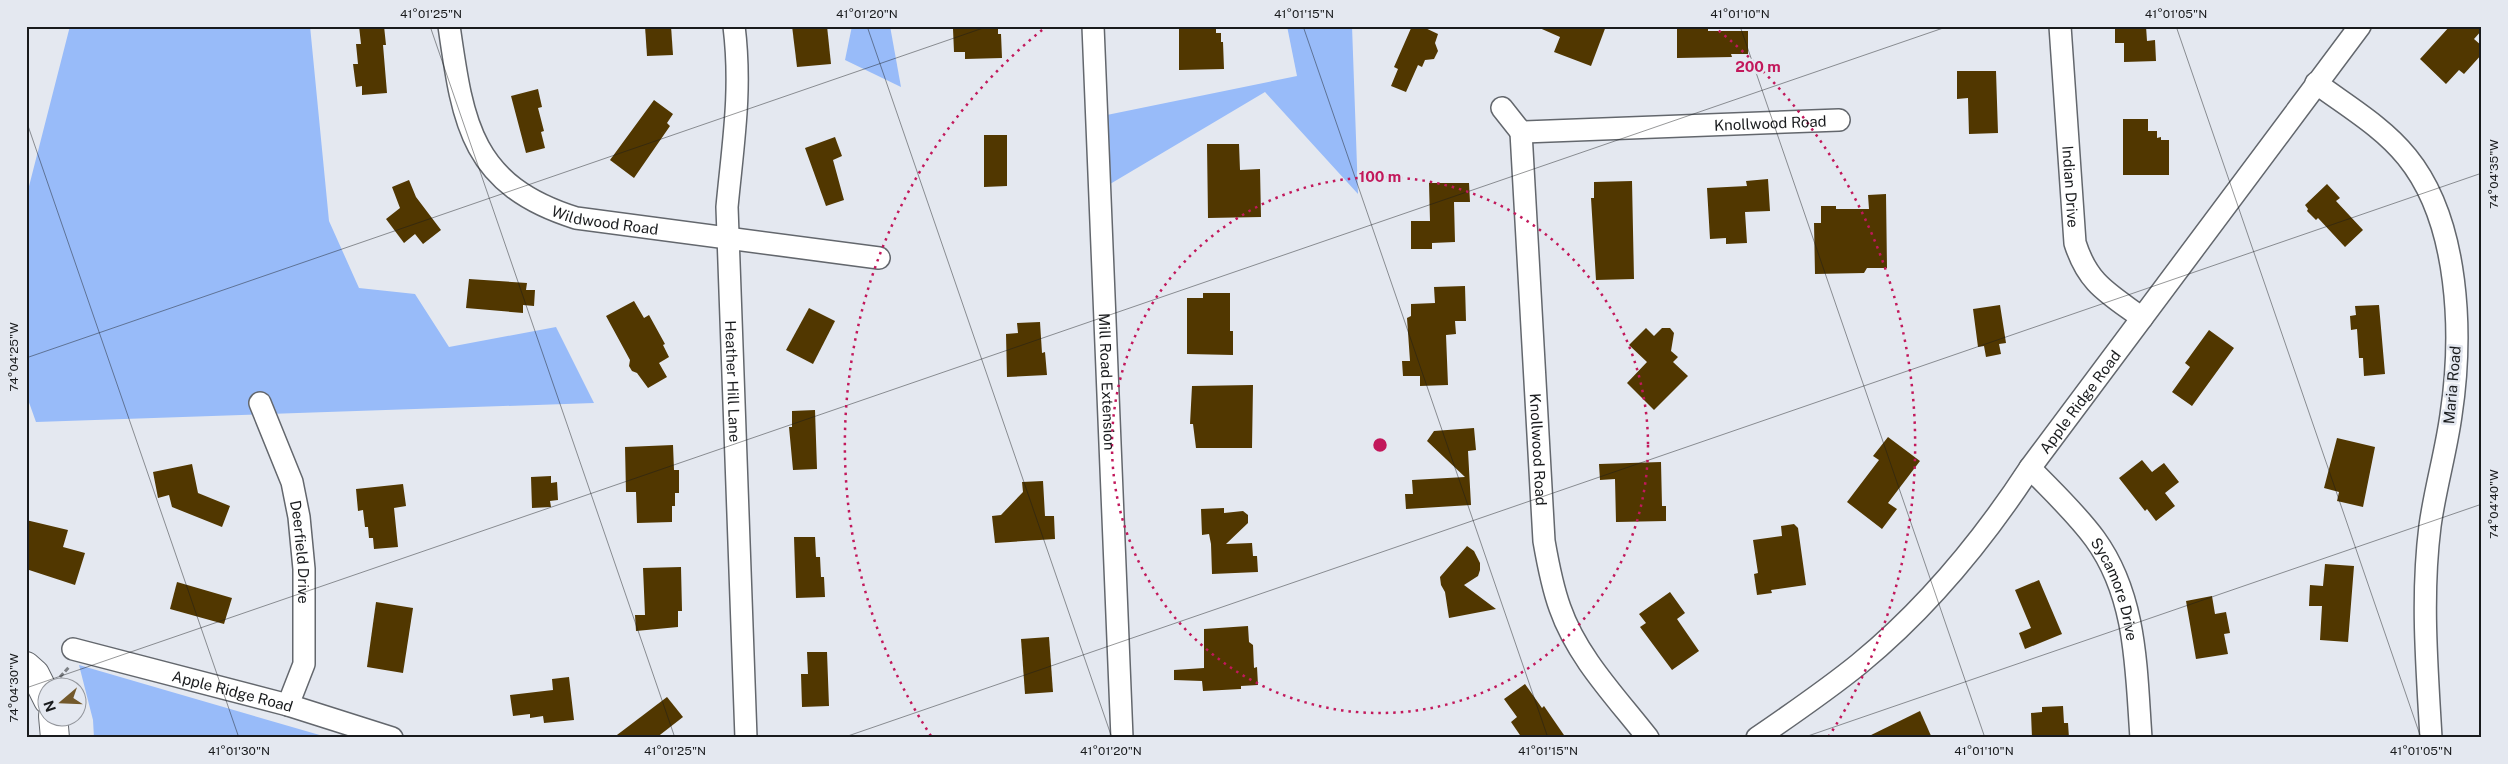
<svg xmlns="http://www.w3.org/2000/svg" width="2508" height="764" viewBox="0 0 2508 764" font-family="'Public Sans',sans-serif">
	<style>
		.green { fill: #98bbf9 }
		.building { fill: #513700 }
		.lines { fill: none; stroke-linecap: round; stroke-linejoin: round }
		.street-casing { stroke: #63676d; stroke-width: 24 }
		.secondary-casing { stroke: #63676d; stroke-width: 30 }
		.path { stroke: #7d8085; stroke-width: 3; stroke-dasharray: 5 2.5; stroke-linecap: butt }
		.street { stroke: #fff; stroke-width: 21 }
		.secondary { stroke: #fff; stroke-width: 28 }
		.ticks { fill: none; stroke: #191b1d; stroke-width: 1; stroke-opacity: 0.45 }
		.ring { fill: none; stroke: #c2185b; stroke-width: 2.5; stroke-dasharray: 2.5 5 }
		.labels { text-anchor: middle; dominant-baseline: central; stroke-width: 5; stroke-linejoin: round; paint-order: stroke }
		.street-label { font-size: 15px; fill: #191b1d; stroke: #e4e8f0 }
		.centre { fill: #c2185b; stroke: #e4e8f0; stroke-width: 2.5 }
		.ring-label { font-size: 15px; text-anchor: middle; font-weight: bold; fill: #c2185b; stroke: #e4e8f0; stroke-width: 5; stroke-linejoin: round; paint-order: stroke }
		.neatline { fill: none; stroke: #191b1d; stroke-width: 2 }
		.ticks-label { font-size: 12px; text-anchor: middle; fill: #191b1d }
	</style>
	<rect width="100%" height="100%" fill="#e4e8f0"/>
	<g class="green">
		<path d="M70 26H310L329 221 359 288 415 294 449 347 556 327 594 403 36 422 26 394V198Z"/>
		<path d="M852 26H890L901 87 845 60Z"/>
		<path d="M1287 26H1352L1358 194 1265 92 1100 190 1097 117 1297 76Z"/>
		<path d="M79 665 330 738H94L93 720Z"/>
	</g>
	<g class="building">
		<path d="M359 26H384L386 45H383L387 93 362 95V86L356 87 353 64H358L356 44H361Z"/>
		<path d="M645 26H671L673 55 647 56Z"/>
		<path d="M792 26H827L831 64 797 67Z"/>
		<path d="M966 26H998V34H1001L1002 58 965 59V52H954L953 29H966Z"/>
		<path d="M1179 26H1216V33H1221V42H1223L1224 69 1179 70Z"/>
		<path d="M1412 26H1421L1438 34 1435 43 1438 51 1434 59 1425 60 1422 67 1418 65 1406 92 1391 86 1398 69 1394 67Z"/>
		<path d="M1535 26H1606L1591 66 1554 52 1560 37Z"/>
		<path d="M1682 26H1708V31H1748V54H1731L1732 57 1677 58V27Z"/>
		<path d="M2115 26H2146L2147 41 2155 40 2156 61 2124 62V43H2115Z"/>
		<path d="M2450 26H2482V30L2474 39 2482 46V54L2464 74 2459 70 2446 84 2420 59Z"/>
		<path d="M1957 71H1996L1998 133 1969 134 1968 98 1957 99Z"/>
		<path d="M538 89 542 107 538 108 544 131 541 132 545 148 526 153 511 96Z"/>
		<path d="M654 100 673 114 667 123 670 126 634 178 610 160Z"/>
		<path d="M2123 119H2148V131H2157V138L2161 137V140H2169V175H2123Z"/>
		<path d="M984 135H1007V186L984 187Z"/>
		<path d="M835 137 842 156 833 160 844 200 826 206 805 148Z"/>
		<path d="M1207 144H1239L1240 170 1260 169 1261 217 1208 218Z"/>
		<path d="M1768 179 1770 211 1745 212 1747 243 1726 244V238L1710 239 1707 188 1747 186 1746 181Z"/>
		<path d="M409 180 416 197 441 230 423 244 415 234 404 243 386 219 400 208 392 187Z"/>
		<path d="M1632 181 1634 279 1596 280 1591 198H1594V182Z"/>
		<path d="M1429 183H1469L1470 202H1454L1455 242 1432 243V249H1411V221H1430Z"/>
		<path d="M2327 184 2340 198 2336 201 2363 230 2345 247 2318 218 2316 220 2307 211 2308 209 2305 205Z"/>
		<path d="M1886 194 1887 268H1867L1864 273 1815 274 1814 223H1821V206H1836V209H1869L1868 195Z"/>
		<path d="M469 279 527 283 526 290H535L534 306 523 305V313L466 308Z"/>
		<path d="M1465 286 1466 321H1455L1456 334 1446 335 1448 385 1420 386V376H1403L1402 361H1410L1407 318 1411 316V304L1435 303 1434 287Z"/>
		<path d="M1203 293H1230V331H1233V355L1187 354V298H1203Z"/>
		<path d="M634 301 644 318 649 315 665 344 663 345 669 357 659 363 667 377 648 388 637 373 632 371 629 366 630 360 606 316Z"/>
		<path d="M2000 305 2006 343 1999 344 2001 354 1986 357 1984 346 1978 347 1973 309Z"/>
		<path d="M2379 305 2385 374 2364 376 2363 358H2359L2357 329 2351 330 2350 316 2356 315 2355 306Z"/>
		<path d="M809 308 835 321 813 364 786 350Z"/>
		<path d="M1040 322 1042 353 1045 352 1047 375 1007 377 1006 334 1018 333 1017 323Z"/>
		<path d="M1646 328 1654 336 1662 328H1670L1674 333 1671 351 1678 357 1673 362 1688 376 1654 410 1627 383 1647 362 1629 345Z"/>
		<path d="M2209 330 2234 348 2192 406 2172 392 2190 367 2185 363Z"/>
		<path d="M1253 385 1252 448H1196L1193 424H1190L1192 386Z"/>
		<path d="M815 410 817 469 793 470 789 427H792V411Z"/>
		<path d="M1474 428 1476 450 1468 451 1471 505 1406 509 1405 494H1413L1412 480 1465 477 1427 441 1434 431Z"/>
		<path d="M1888 437 1920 461 1888 503 1897 509 1882 529 1847 502 1879 460 1873 456Z"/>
		<path d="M2337 438 2375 447 2363 507 2337 501 2339 492 2324 488Z"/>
		<path d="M673 445 674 470H679V493H675V506H672V522L637 523 636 492H626L625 447Z"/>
		<path d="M2142 460 2152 472 2164 463 2179 482 2165 493 2175 506 2156 521 2147 509 2145 511 2119 478Z"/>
		<path d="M1661 462 1662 506H1666V521L1616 522 1615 479 1600 480 1599 464Z"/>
		<path d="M192 464 198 493 230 506 222 527 172 507 169 495 158 498 153 472Z"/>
		<path d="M551 476V483L557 482 558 500 550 501 551 507 532 508 531 477Z"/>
		<path d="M1043 481 1045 516H1054L1055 539 995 543 992 516 1001 515 1023 492 1022 482Z"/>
		<path d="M403 484 406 506 394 508 398 547 374 549 373 538H369L368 527H365L363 510 358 511 356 489Z"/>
		<path d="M1224 508V513L1243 511 1248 515V523L1226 544 1252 543 1253 556H1257L1258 572 1212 574 1211 544 1209 534 1202 535 1201 509Z"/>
		<path d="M26 520 68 530 63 547 85 553 75 585 26 569Z"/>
		<path d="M1794 524 1798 528 1806 585 1771 590 1772 593 1757 595 1754 574 1758 573 1753 540 1782 536 1781 526Z"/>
		<path d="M794 537H815L816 557H820L821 577H824L825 597 796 598Z"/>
		<path d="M1467 546 1474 551 1480 563V570L1478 576 1464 585 1496 609 1449 618 1445 592 1441 585 1440 577Z"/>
		<path d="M2325 564 2354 566 2348 642 2320 640 2322 606H2309L2310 585 2323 586Z"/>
		<path d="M681 567 682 611H678V627L636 631 635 615H645L643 568Z"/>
		<path d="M2039 580 2062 634 2025 649 2019 633 2031 628 2015 590Z"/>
		<path d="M177 582 232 598 224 624 170 609Z"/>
		<path d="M1670 592 1685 613 1677 619 1699 651 1672 670 1640 627 1646 623 1639 614Z"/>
		<path d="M2212 596 2215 614 2226 612 2230 633 2224 634 2228 654 2196 659 2186 601Z"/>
		<path d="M376 602 413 608 403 673 367 667Z"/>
		<path d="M1248 626 1249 642 1253 645 1254 668 1257 667 1258 685 1241 686V689L1203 691 1202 681 1174 680V670L1204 668V629Z"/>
		<path d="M1049 637 1053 692 1025 694 1021 639Z"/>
		<path d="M807 652H827L829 706 802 707 801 674H808Z"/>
		<path d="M569 677 574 720 544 723 543 716 530 718V714L513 716 510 695 553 690 552 679Z"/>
		<path d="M1525 684 1542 708 1544 706 1566 738H1522L1511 722 1517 717 1504 699Z"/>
		<path d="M667 697 683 717 656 738H613Z"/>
		<path d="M2063 706 2064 723H2068L2069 738H2032L2031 713 2042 712V707Z"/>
		<path d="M1920 711 1932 738H1865Z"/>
	</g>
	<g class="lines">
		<g class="street-casing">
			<g id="street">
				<path id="s1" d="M449 26C463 124 471 185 576 218L879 258"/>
				<path id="s2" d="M734 26C742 91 733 143 727 207L746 738"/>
				<path id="s3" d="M1093 26 1122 738"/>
				<path id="s4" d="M2060 26 2075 243C2088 284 2108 293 2142 318"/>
				<path d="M2316 83C2347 106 2383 127 2407 157 2460 222 2463 335 2451 415 2446 452 2435 489 2430 526 2421 597 2427 667 2431 738"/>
				<path id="s5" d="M1502 108 1521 132 1839 120"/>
				<path id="s6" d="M1521 132 1544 541C1548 564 1552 586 1560 608 1577 657 1616 697 1648 738"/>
				<path id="s7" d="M260 403 292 482 299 517 304 569V664L288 705"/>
				<path id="s8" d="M2030 468C2052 491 2076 513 2095 539 2137 597 2136 669 2141 738"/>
				<path id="s9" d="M73 649 288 705 392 738"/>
				<path id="s10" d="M1757 738C1792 714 1827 690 1859 664 1926 609 1983 540 2030 468L2360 26"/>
			</g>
		</g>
		<g class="secondary-casing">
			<g id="secondary">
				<path d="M26 666 35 674 48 700"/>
				<path d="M53 716 55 738"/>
			</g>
		</g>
		<path class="path" d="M60 677 69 667"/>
		<use href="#street" class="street"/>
		<use href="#secondary" class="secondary"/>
	</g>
	<path class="ticks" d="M430 26 675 738M867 26 1112 738M1303 26 1548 738M1740 26 1985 738M2176 26 2421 738M26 27 29 26M26 120 239 738M26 358 989 26M26 688 1949 26M842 738 2482 173M1802 738 2482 504"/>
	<g class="ring">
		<circle cx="1380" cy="445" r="268"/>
		<path d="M931 736A535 535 0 0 1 1047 26M1713 26A535 535 0 0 1 1829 736"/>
	</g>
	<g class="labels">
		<g class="street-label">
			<text stroke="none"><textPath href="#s5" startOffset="280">Knollwood Road</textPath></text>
			<text stroke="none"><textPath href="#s4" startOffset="161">Indian Drive</textPath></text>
			<text stroke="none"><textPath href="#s1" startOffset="278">Wildwood Road</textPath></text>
			<text stroke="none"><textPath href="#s2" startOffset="356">Heather Hill Lane</textPath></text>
			<text stroke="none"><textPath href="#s3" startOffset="356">Mill Road Extension</textPath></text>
			<text transform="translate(2452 385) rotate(-85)">Maria Road</text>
			<text stroke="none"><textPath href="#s10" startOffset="470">Apple Ridge Road</textPath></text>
			<text stroke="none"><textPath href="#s6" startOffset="318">Knollwood Road</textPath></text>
			<text stroke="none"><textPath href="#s7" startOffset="156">Deerfield Drive</textPath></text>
			<text stroke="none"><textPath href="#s8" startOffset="151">Sycamore Drive</textPath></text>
			<text stroke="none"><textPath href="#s9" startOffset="165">Apple Ridge Road</textPath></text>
		</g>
	</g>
	<circle cx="1380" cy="445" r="8" class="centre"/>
	<g class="ring-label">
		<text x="1758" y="72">200 m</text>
		<text x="1380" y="182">100 m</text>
	</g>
	<rect width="2508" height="764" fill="none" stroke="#e4e8f0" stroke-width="55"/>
	<g transform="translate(62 702) rotate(251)"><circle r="24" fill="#e4e8f0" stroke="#93969c"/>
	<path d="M0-4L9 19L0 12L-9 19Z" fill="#73592b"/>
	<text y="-8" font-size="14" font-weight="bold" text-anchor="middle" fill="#191b1d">N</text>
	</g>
	<rect x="28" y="28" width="2452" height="708" class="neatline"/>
	<g class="ticks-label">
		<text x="431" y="18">41°01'25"N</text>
		<text x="867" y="18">41°01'20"N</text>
		<text x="1304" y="18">41°01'15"N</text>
		<text x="1740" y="18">41°01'10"N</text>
		<text x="2176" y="18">41°01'05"N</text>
		<text transform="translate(2494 174) rotate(-90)" y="4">74°04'35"W</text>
		<text transform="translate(14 357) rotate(-90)" y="4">74°04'25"W</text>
		<text transform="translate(2494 504) rotate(-90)" y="4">74°04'40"W</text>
		<text transform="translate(14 688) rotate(-90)" y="4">74°04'30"W</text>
		<text x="239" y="755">41°01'30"N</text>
		<text x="675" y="755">41°01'25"N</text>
		<text x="1111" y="755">41°01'20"N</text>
		<text x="1548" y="755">41°01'15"N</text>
		<text x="1984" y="755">41°01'10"N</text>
		<text x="2421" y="755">41°01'05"N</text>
	</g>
</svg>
